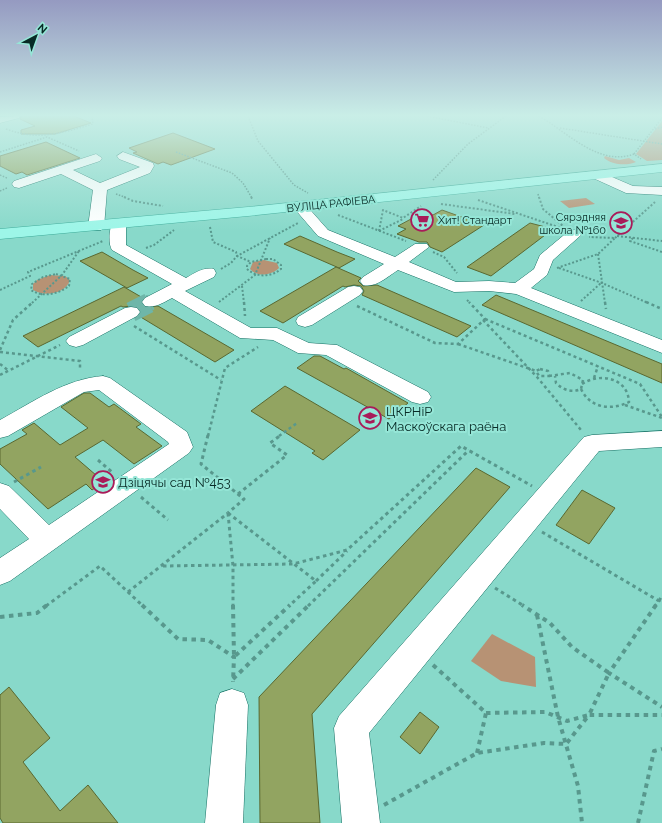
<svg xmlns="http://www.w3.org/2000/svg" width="662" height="823" viewBox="0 0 662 823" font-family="Raleway,sans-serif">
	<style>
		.green { fill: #b79274 }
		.building { fill: #92a461; stroke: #5a6830 }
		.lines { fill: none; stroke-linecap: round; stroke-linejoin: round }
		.minor-tunnel-far1 { stroke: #6eb6a9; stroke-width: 16; stroke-dasharray: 16 8; stroke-linecap: butt }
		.minor-tunnel { stroke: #6eb6a9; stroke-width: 20; stroke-dasharray: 20 10; stroke-linecap: butt }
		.minor-casing { stroke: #146f63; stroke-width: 1 }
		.major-casing { stroke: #3eab9a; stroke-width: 1 }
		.path-far4 { stroke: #58988d; stroke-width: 1.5; stroke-dasharray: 1.5 1.5; stroke-linecap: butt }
		.path-far3 { stroke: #58988d; stroke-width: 2; stroke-dasharray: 2 2; stroke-linecap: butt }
		.path-far2 { stroke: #58988d; stroke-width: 2.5; stroke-dasharray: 3 3; stroke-linecap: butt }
		.path-far1 { stroke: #58988d; stroke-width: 3; stroke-dasharray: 3.5 3.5; stroke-linecap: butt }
		.path { stroke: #58988d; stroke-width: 4; stroke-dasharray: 4.5 4.5; stroke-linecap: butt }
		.minor { fill: #fff; fill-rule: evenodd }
		.major { fill: #9df6e8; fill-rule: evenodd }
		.labels { text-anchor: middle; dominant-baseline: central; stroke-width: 4; stroke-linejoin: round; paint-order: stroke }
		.far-street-label { font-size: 11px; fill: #082b26; stroke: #95e6d7 }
		.far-poi-label { font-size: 11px; fill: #082b26; stroke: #95e6d7; text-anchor: end }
		.poi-label { font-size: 13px; fill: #082b26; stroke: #95e6d7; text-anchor: start }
	</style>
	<rect width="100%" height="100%" fill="#88d9ca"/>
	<g class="green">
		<path d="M662 121V160L647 161 636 154Z"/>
		<path d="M605 156 619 160 629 158 636 162C627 166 612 165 604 158Z"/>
		<path d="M586 198 595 204 569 208 560 201Z"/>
		<path d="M264 260 277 263 279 268C271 276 257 277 250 269L253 262Z"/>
		<path d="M50 275 65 276 70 280C66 294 44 297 33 290V284L37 280Z"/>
		<path d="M492 634 535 657 536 687 501 681 471 661Z"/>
	</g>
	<g class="building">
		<path d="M21 116H74L91 123 55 134H21V130L35 126 20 119Z"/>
		<path d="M173 133 215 149 171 165 163 162 158 164 133 153 137 152 129 148Z"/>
		<path d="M46 142 80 158 27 175 22 172 16 174 0 166V156Z"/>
		<path d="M442 210 484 225 442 252 430 247 427 242H419L397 234 406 229 398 226 424 212 433 215Z"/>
		<path d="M530 223 553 229 491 276 467 267Z"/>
		<path d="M300 236 337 252 355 259 339 268 284 244Z"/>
		<path d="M102 252 133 270 148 278 127 288 80 261Z"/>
		<path d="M336 267 361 278 358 281 363 286 377 285 471 326 457 337 362 295 364 291 361 286 354 285 345 287 343 286 283 323 260 311Z"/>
		<path d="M124 287 143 298 140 302 145 307 158 306 234 350 215 362 139 316 141 311 137 307 131 306 123 307 121 306 38 347 23 336Z"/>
		<path d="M496 295 662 364V383L482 305Z"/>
		<path d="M314 356H320L344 369 346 368 408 403 389 419 297 368Z"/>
		<path d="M285 386 360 430 323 460 312 453 315 451 251 411Z"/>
		<path d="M84 393H90L109 407 114 404 141 424 136 427 162 446 134 464 103 440 75 457 104 482 92 490 86 484 48 509 0 464V449L27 434 22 430 34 423 60 445 88 428 61 407Z"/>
		<path d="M476 468 510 487 312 714 320 823H260L259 697Z"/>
		<path d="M582 490 615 508 589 544 556 525Z"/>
		<path d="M9 687 50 738 23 762 60 811 88 785 118 823H3L0 818V695Z"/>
		<path d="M420 712 439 727 420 754 400 737Z"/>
	</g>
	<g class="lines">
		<path class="minor-tunnel-far1" d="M149 303 151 302"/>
		<path class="minor-tunnel" d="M131 312 151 302"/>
		<g class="minor-casing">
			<g id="minor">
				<path d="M20 116 19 118 0 123V117Z"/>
				<path d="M123 152 153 163 154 166 150 173 107 190 104 227 101 230H91L88 227 93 190 61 174 19 188 14 187 12 184 14 181 96 154 102 158 100 161 73 170 100 183 140 167 119 159 117 156Z"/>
				<path d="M598 171 633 186 662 187V195L626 193 593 178 591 175 593 172Z"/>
				<path d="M300 203 305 204 328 230 395 257 415 244H427L429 247 409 262 456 282 489 281 515 283 534 269 540 255 570 230H580L583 233 580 236 553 260 547 275 531 288 662 340V353L516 294 489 291 454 292 398 270C387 277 376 288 363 285L360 281 363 277 384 264 318 236 293 207 295 204Z"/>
				<path d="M118 220 123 222 126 225V245L186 278C195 273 203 267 214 269L216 273 214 277 185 291 251 328H277L309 343 337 345 428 392 431 397 428 402 420 404 412 402 326 355 298 353 273 340 240 338 172 298C163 303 155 308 145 306L142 302 145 298 172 284 112 250C108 244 109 228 113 222Z"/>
				<path d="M354 286 360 287 363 291 360 295 312 325 305 327 298 325 296 321 298 317 348 287Z"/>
				<path d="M131 307 137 308 140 312 137 316 83 345 76 347 69 345 66 341 69 337 125 308Z"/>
				<path d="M103 376 110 378 187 432 193 447 189 453 10 581 0 585V558L29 539 0 509V483L9 486 49 525 169 444 168 442 99 390 84 392 8 436 0 438V420C33 402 65 379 103 376Z"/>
				<path d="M662 431V447L599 451 369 733 380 823H342L334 728 339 716 584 437 592 435Z"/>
				<path d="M232 689 244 693 248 705 243 823H205L216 705 220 693Z"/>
			</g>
		</g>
		<g class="major-casing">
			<path id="major" d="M662 164V172L248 216 0 239V229L248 207Z"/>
		</g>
		<g class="path-far4">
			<path d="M248 116 258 141 294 185 308 193"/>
			<path d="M427 116 488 128"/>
			<path d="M539 116C567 132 599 167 634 154L641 159"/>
			<path d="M560 128 662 144"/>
			<path d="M6 129C39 141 61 133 93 124L92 116"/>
			<path d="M655 129 662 127"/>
			<path d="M0 152 47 137 79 151"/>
			<path d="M176 152 232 173 243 183 252 198"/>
			<path d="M634 154 662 118"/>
			<path d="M0 175 7 178"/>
			<path d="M433 180 468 144 506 116"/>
			<path d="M0 191 7 188"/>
			<path d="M116 194 127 198"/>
			<path d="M538 194 539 198"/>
		</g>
		<g class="path-far3">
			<path d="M124 197 133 201 163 206"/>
			<path d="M251 197 253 200"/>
			<path d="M539 197 543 209 563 226"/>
			<path d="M478 200 561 228"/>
			<path d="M441 204 515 214"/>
			<path d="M338 215 406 241"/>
			<path d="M210 227 213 242 236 252 237 256 251 262"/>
			<path d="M379 231 383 210 403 218 421 206"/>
			<path d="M379 231 403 219"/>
			<path d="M617 236 662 241"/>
			<path d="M615 238 655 202"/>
			<path d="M633 238 630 241 662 252"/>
			<path d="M146 248 154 245 174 230"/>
			<path d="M433 252 444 257 457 273"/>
			<path d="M598 254 605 303"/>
			<path d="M266 259H273L281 265V269C271 277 257 278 247 269V266L251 262Z"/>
			<path d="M557 268 598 254 615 238 589 237"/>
			<path d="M559 268 602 283 648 303"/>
			<path d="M221 269 231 263 237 256 298 223"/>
			<path d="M56 274 70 279 69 286C58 294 43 298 31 290L32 284 43 277Z"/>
			<path d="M242 286 244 303"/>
			<path d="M0 290 30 276 28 272 103 241"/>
			<path d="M467 300 470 303"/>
			<path d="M581 301 601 283"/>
			<path d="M219 302 255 275 270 238"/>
			<path d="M32 303 62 275 79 251"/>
		</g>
		<g class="path-far2">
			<path d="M244 302 245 316"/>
			<path d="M605 302 606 309"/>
			<path d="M646 302 662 309"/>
			<path d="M357 306 435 343 458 344 485 319 469 302"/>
			<path d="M485 319 640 384 662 417"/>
			<path d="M483 320 537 377 581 430"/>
			<path d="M134 326 221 380"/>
			<path d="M458 344 536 371"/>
			<path d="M0 350 13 320 33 302"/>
			<path d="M0 352 80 361V369"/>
			<path d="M0 364 9 371"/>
			<path d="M540 369 548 371 549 376H539L536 371Z"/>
			<path d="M0 375 60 345"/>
			<path d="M549 376 570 373 583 380 581 389C572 393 563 390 556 383L555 376"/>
			<path d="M594 378 598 366"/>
			<path d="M581 389C590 408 611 411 629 402 628 378 600 372 582 384"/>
			<path d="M625 405 662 418"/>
			<path d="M208 436 225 368 258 347"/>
			<path d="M279 436 297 423"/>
		</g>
		<g class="path-far1">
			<path d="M208 435 201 464 244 499 228 513"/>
			<path d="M98 460 113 473"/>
			<path d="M14 482 41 467"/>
			<path d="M238 494 287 455 270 443 281 435"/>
			<path d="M141 497 168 520"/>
			<path d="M228 513 316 581 289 606"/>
			<path d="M228 513 233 566V606"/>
			<path d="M542 532 659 601 655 606"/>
			<path d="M163 566 293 564 347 550 461 446 532 486"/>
			<path d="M316 581 347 551"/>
			<path d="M495 588 524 606"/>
			<path d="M128 592 228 513"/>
			<path d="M659 601 662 595"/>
			<path d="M46 606 100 566 143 606"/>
			<path d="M308 606 469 450"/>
		</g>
		<g class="path">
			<path d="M142 605 178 639 208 640 234 657 233 682"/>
			<path d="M233 605 234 657 290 605"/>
			<path d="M656 605 609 673 662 707"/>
			<path d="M537 615 558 717 578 786 582 823"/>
			<path d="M0 617 37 613 47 605"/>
			<path d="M433 665 486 713 477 753"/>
			<path d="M233 679 309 605"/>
			<path d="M486 713 545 712 567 721 589 715 609 673 572 647 550 623 522 605"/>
			<path d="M384 805 477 753 544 743 566 744 589 715H662"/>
			<path d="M638 823 654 751 662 749"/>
		</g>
		<use href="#minor" class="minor"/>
		<use href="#major" class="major"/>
	</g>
	<linearGradient id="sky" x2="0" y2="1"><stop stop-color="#959ac1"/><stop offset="0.5" stop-color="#c9eee7"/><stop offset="1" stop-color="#c9eee7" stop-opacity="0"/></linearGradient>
	<rect width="662" height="231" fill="url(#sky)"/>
	<defs>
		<g id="supermarket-ring" transform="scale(1.15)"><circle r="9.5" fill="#95e6d7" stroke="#a91b59" stroke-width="1.5"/><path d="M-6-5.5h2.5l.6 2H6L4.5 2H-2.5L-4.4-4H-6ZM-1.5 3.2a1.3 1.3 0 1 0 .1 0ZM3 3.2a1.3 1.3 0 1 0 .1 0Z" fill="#a91b59"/></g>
		<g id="school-ring" transform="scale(1.15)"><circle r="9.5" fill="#95e6d7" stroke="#a91b59" stroke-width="1.5"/><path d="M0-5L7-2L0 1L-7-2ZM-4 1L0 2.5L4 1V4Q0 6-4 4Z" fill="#a91b59"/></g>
	</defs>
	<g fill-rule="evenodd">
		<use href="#supermarket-ring" x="422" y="220"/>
		<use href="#school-ring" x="621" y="223"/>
		<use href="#school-ring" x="370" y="418"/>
		<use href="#school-ring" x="103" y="482"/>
	</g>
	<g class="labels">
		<g class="far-street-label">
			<text transform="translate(331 204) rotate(-6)">ВУЛІЦА РАФІЕВА</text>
		</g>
		<g class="far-poi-label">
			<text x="606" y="217">Сярэдняя<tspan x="606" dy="13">школа №160</tspan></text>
			<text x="438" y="220" text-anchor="start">Хит! Стандарт</text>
		</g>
		<g class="poi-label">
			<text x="386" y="411">ЦКРНіР<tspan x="386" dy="15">Маскоўскага раёна</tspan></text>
			<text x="118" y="482">Дзіцячы сад №453</text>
		</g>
	</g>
	<g transform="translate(36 36) rotate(41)" stroke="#95e6d7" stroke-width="3" paint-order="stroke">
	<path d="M0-3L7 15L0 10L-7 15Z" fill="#082b26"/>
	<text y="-6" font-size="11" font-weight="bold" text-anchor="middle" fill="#082b26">N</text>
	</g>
</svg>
